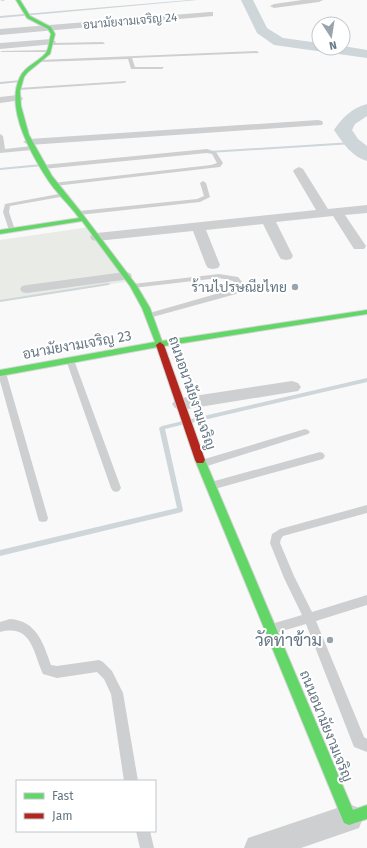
<svg xmlns="http://www.w3.org/2000/svg" width="367" height="848" viewBox="0 0 367 848" font-family="'Fira Sans',Sarabun,sans-serif">
	<style>
		.green { fill: #e8ebe6 }
		.lines { fill: none; stroke-linecap: round; stroke-linejoin: round }
		.stream { fill: #ced6d9; fill-rule: evenodd }
		.river { fill: #ced6d9; fill-rule: evenodd }
		.fast-casing { stroke: #d5d6d7; stroke-width: 2 }
		.jam-casing { stroke: #d5d6d7; stroke-width: 2 }
		.lane { fill: #cecfd0; fill-rule: evenodd }
		.street { fill: #cecfd0; fill-rule: evenodd }
		.fast { fill: #63d668; fill-rule: evenodd }
		.jam { fill: #b3261e; fill-rule: evenodd }
		.poi-dot { fill: #99a4ac; stroke: #fff; stroke-width: 1.5 }
		.labels { text-anchor: middle; dominant-baseline: central; stroke-width: 4; stroke-linejoin: round; paint-order: stroke }
		.far-street-label { font-size: 12px; fill: #657683; stroke: #fff }
		.poi-label { font-size: 14px; fill: #657683; stroke: #fff; text-anchor: end }
		.street-label { font-size: 14px; fill: #657683; stroke: #fff }
		.near-poi-label { font-size: 17px; fill: #657683; stroke: #fff; text-anchor: end }
	</style>
	<rect width="100%" height="100%" fill="#f9f9f9"/>
	<path class="green" d="M90 227 131 281 0 301V240Z"/>
	<g class="lines">
		<g class="stream">
			<path d="M189 0H197L0 18V16Z"/>
			<path d="M352 142H353V144L209 153 207 152 209 151Z"/>
			<path d="M42 164H43V166L0 170V168Z"/>
			<path d="M108 283 110 284 109 285 0 302V300Z"/>
			<path d="M367 378V382L191 423 189 421 191 419Z"/>
			<path d="M183 421 185 422V424L165 429 183 510 182 512 0 556V550L177 508 159 428 162 426Z"/>
		</g>
		<g class="river">
			<path d="M241 0H253L267 28 283 38 319 43V48H343V46L367 50V58L274 45 257 33Z"/>
			<path d="M367 104V116L355 124 352 130 358 139 367 146V161C352 157 343 143 334 130 342 118 352 108 367 104Z"/>
		</g>
		<g class="fast-casing">
			<g id="fast">
				<path d="M16 0H20L30 16 51 27 55 34 50 54 28 72 24 77 20 91 21 106 29 135 52 176 81 212 137 286 150 308 162 341 367 310V314L158 347 0 376V370L155 342 142 308 130 286 82 221 0 234V230L79 218C69 204 55 192 46 177 30 152 5 107 20 77 25 66 37 63 45 54 49 50 49 40 51 34L48 29 27 18Z"/>
				<path d="M200 456 203 457 205 460 353 810 367 805V819L349 825 344 823 195 460 197 457Z"/>
			</g>
		</g>
		<g class="jam-casing">
			<path id="jam" d="M160 342 164 345 205 460 203 463H197L195 460 156 345Z"/>
		</g>
		<g class="lane">
			<path d="M0 0H5L3 1Z"/>
			<path d="M103 42 105 44 52 45 50 44 52 43Z"/>
			<path d="M49 50 51 52H0L2 51Z"/>
			<path d="M257 51 259 53 132 58 135 67H164L162 69H131L128 59 39 62 37 61 39 60Z"/>
			<path d="M22 80V81L20 82 0 84V82Z"/>
			<path d="M126 81V82L124 83 18 90 16 89 18 88Z"/>
			<path d="M0 134 3 136 5 149 32 146 35 148 32 150 0 153Z"/>
			<path d="M207 149 216 152 223 163 220 167 55 186 52 184 53 183 211 165 217 163 212 154 207 153 43 169 40 167 43 165Z"/>
			<path d="M203 181 206 183 210 197 200 202 79 215 76 213 79 211 197 199 204 196 200 183Z"/>
			<path d="M64 193 66 194V196L10 206 9 212 15 230 12 232 9 230 3 212 5 204Z"/>
			<path d="M219 274 238 277 243 283 242 288 236 294 149 318H146V314L230 290 235 287V283L233 281 219 278 133 288 129 286 133 284Z"/>
			<path d="M70 357 74 360 121 488 119 491 116 492 113 491 111 488 66 360Z"/>
			<path d="M2 370 6 373 48 518 47 521 43 522 39 521 38 518 0 381V371Z"/>
			<path d="M305 429 308 430 310 432 308 434 201 468 198 467 196 464 198 461Z"/>
			<path d="M320 452 323 453 325 456 323 459 211 490 208 489 206 486 208 483 211 482Z"/>
			<path d="M367 505V513L283 536 281 539 280 543 294 576 312 612 367 595V605L316 621 364 737 367 739V752L354 747 306 624 272 634 268 633 266 629 268 625 302 615 284 578 270 543 272 534 280 529Z"/>
			<path d="M10 619C37 621 43 643 51 665L57 666 99 660 103 662 112 671 123 693 138 781H124L111 694 104 679 97 672 57 678 43 674C33 652 32 624 0 632V622Z"/>
			<path d="M136 831H150L154 848H140Z"/>
		</g>
		<g class="street">
			<path d="M302 0H323L319 2 274 8 270 6 274 4Z"/>
			<path d="M210 12H213V16L0 35V29Z"/>
			<path d="M52 39 56 42 55 44 0 49V43Z"/>
			<path d="M18 95 23 98 22 100 0 103V97Z"/>
			<path d="M318 120 322 121 323 123 322 125 29 145 23 142 29 139Z"/>
			<path d="M299 167 303 169 328 209 367 205V213L345 215 366 246 364 249H354L333 216 276 222 293 256 291 259 286 260 281 259 279 256 263 224 206 230 220 265 218 268 213 269 208 268 206 265 193 231 97 241 92 240 90 237 92 234 97 233 316 210 293 171 295 169Z"/>
			<path d="M125 272 130 273 132 276 130 279 27 293 22 292 20 289 22 286 27 285Z"/>
			<path d="M292 381 298 383 301 387 298 391 181 410 175 408 172 404 175 400 181 398Z"/>
			<path d="M349 804 359 808 363 818 359 828 301 848H244L248 838Z"/>
		</g>
		<use href="#fast" class="fast"/>
		<use href="#jam" class="jam"/>
	</g>
	<g class="poi-dot">
		<circle cx="295" cy="287" r="4"/>
		<circle cx="330" cy="640" r="4"/>
	</g>
	<g class="labels">
		<g class="far-street-label">
			<text transform="translate(130 21) rotate(-5)">อนามัยงามเจริญ 24</text>
		</g>
		<g class="poi-label">
			<text x="287" y="287">ร้านไปรษณียไทย</text>
		</g>
		<g class="street-label">
			<text transform="translate(77 345) rotate(-10)">อนามัยงามเจริญ 23</text>
			<text transform="translate(192 393) rotate(71)">ถนนอนามัยงามเจริญ</text>
			<text transform="translate(326 726) rotate(68)">ถนนอนามัยงามเจริญ</text>
		</g>
		<g class="near-poi-label">
			<text x="322" y="640">วัดท่าข้าม</text>
		</g>
	</g>
	<rect x="16" y="780" width="140" height="52" fill="#ffffff" stroke="#c1c8cd"/>
	<rect x="24" y="793" width="20" height="6" fill="#63d668" stroke="#c1c8cd"/>
	<text x="52" y="800" font-size="12" fill="#657683">Fast</text>
	<rect x="24" y="813" width="20" height="6" fill="#b3261e" stroke="#c1c8cd"/>
	<text x="52" y="820" font-size="12" fill="#657683">Jam</text>
	<g transform="translate(331 36) rotate(168)"><circle r="19" fill="#ffffff" stroke="#c1c8cd"/>
	<path d="M0-3L7 15L0 10L-7 15Z" fill="#99a4ac"/>
	<text y="-6" font-size="11" font-weight="bold" text-anchor="middle" fill="#657683">N</text>
	</g>
</svg>
